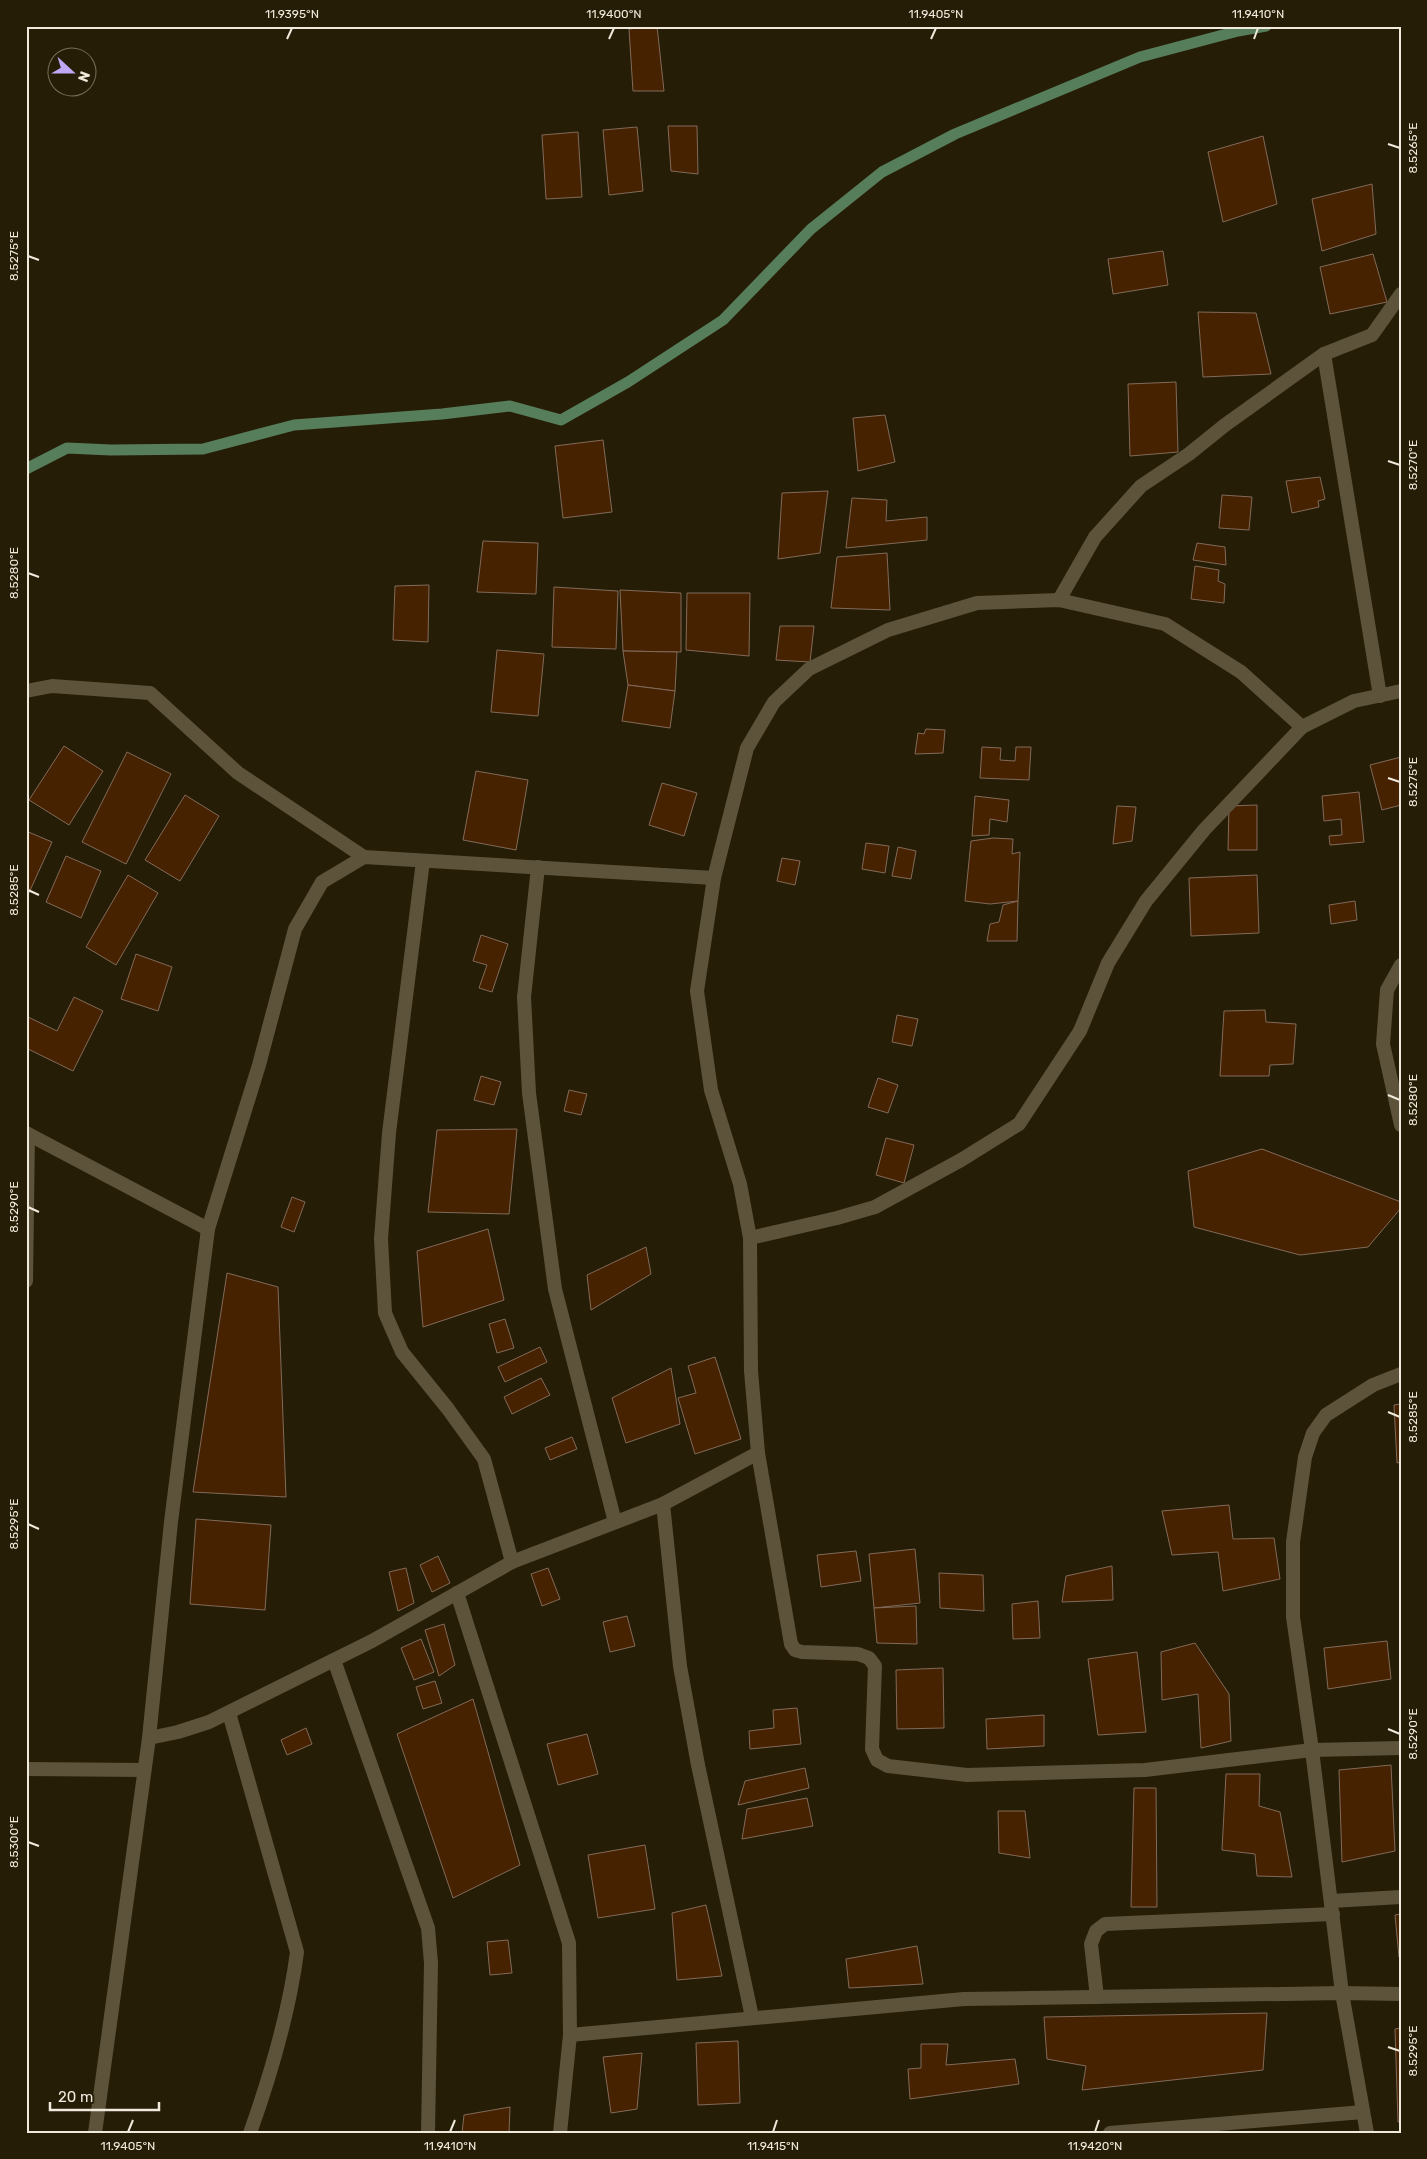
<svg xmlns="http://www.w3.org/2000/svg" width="1427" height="2159" viewBox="0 0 1427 2159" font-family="Rubik,sans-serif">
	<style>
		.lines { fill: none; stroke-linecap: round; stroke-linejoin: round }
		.stream { stroke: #577e5b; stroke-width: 11 }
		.building { fill: #472200; stroke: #816a5a }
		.minor { stroke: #5d533b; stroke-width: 14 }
		.ticks { fill: none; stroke: #f0eadd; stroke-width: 2 }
		.neatline { fill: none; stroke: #f0eadd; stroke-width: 2 }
		.ticks-label { font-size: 12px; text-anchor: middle; fill: #f0eadd }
	</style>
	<rect width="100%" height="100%" fill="#261d06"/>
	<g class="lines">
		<path class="stream" d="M26 469 67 448 111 450 203 449 294 425 442 414 510 406 561 420 628 382 723 320 811 229 882 172 955 134 1140 57 1238 31 1266 26"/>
	</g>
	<g class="building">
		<path d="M657 26 664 91H633L629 29Z"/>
		<path d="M668 126H697L698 174 671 171Z"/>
		<path d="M637 127 643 191 609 195 603 130Z"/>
		<path d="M578 132 582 197 546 199 542 135Z"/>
		<path d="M1263 136 1277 204 1223 222 1208 152Z"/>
		<path d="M1372 184 1376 234 1322 251 1312 199Z"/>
		<path d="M1163 251 1168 285 1113 294 1108 259Z"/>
		<path d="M1373 254 1387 302 1330 314 1320 267Z"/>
		<path d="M1198 312 1256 313 1271 374 1203 377Z"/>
		<path d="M1176 382 1178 452 1130 456 1128 384Z"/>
		<path d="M885 415 895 462 858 471 853 418Z"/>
		<path d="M603 440 612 512 563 518 555 446Z"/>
		<path d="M1320 477 1325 499 1318 501 1319 507 1292 513 1286 481Z"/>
		<path d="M828 491 820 553 778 559 782 493Z"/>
		<path d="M1222 495 1252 497 1249 530 1219 528Z"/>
		<path d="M852 498 887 500 886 521 927 517V540L846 548Z"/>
		<path d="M483 541 538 543 536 594 477 592Z"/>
		<path d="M1197 543 1225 547 1226 565 1193 560Z"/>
		<path d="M887 553 890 610 831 608 837 557Z"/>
		<path d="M1195 566 1219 570 1218 581 1225 584 1224 603 1191 599Z"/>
		<path d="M429 585 428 642 393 640 395 586Z"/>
		<path d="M554 587 618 591 616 649 552 647Z"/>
		<path d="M620 590 681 593V652L623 651Z"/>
		<path d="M687 593H750L749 656 686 650Z"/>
		<path d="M780 626H814L810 662 776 660Z"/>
		<path d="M497 650 544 654 538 716 491 712Z"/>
		<path d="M623 651 677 652 675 691 628 685Z"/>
		<path d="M628 685 675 691 670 728 622 721Z"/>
		<path d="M926 729 945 730 943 753 915 754 918 733 924 734Z"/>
		<path d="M64 746 103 771 69 825 29 800Z"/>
		<path d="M982 747 1001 748 1000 760 1015 761 1016 747H1031L1029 780 980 778Z"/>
		<path d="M127 752 171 774 126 864 82 842Z"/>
		<path d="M1401 757V805L1382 810 1370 765Z"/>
		<path d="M476 771 528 780 516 850 463 840Z"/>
		<path d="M662 783 697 793 684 836 649 825Z"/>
		<path d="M1359 792 1364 842 1330 845 1329 836 1342 835 1341 819 1324 821 1322 796Z"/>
		<path d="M185 795 219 816 180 881 145 860Z"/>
		<path d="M975 796 1009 800 1007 822 990 819 989 835 972 836Z"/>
		<path d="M1257 805V850H1228L1229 806Z"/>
		<path d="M1117 806 1136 807 1132 841 1113 844Z"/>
		<path d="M26 831 52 842 28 895 26 894Z"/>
		<path d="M993 838 1013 839 1012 854 1020 852 1018 901 990 904 965 901 971 841Z"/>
		<path d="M866 843 889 846 885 873 862 869Z"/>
		<path d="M898 847 916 851 911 879 892 876Z"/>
		<path d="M66 856 101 871 81 918 46 902Z"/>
		<path d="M782 858 800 861 795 885 777 881Z"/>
		<path d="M128 875 158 893 116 965 86 947Z"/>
		<path d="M1257 875 1259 933 1191 936 1189 878Z"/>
		<path d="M1018 901 1017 941H987L990 924 999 922 1003 905Z"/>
		<path d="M1355 901 1357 920 1331 924 1329 905Z"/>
		<path d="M481 935 508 944 492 992 479 988 487 965 473 961Z"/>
		<path d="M136 954 172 967 158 1011 121 999Z"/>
		<path d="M74 997 103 1011 73 1071 26 1048V1016L57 1031Z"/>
		<path d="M1265 1010 1266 1022 1296 1024 1293 1064 1270 1065 1269 1076H1220L1224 1011Z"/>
		<path d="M897 1015 918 1019 912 1046 892 1042Z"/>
		<path d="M481 1076 501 1082 494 1105 474 1100Z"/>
		<path d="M878 1078 898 1085 888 1113 868 1107Z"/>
		<path d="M569 1090 587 1094 581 1115 564 1111Z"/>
		<path d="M517 1129 509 1214 428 1212 437 1130Z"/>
		<path d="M886 1138 914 1145 904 1183 876 1175Z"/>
		<path d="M1262 1149 1401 1202V1208L1368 1247 1300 1255 1194 1227 1188 1171Z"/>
		<path d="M292 1197 305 1202 294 1232 281 1227Z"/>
		<path d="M488 1229 504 1300 423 1327 417 1251Z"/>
		<path d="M646 1247 651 1274 591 1310 587 1275Z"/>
		<path d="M227 1273 278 1287 286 1497 193 1492Z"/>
		<path d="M505 1319 514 1348 497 1353 489 1324Z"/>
		<path d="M540 1347 547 1362 505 1382 498 1367Z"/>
		<path d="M715 1357 741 1439 695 1454 678 1398 696 1393 688 1366Z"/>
		<path d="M671 1368 680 1424 626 1443 612 1398Z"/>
		<path d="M541 1378 550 1395 512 1414 504 1397Z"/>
		<path d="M1401 1404V1462L1397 1463 1394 1405Z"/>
		<path d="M572 1437 577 1449 550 1460 545 1448Z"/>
		<path d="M1229 1505 1233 1539 1274 1538 1280 1579 1223 1591 1218 1552 1172 1555 1162 1511Z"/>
		<path d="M196 1519 271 1525 265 1610 190 1604Z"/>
		<path d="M915 1549 920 1603 874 1608 869 1554Z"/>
		<path d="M856 1551 861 1581 821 1587 817 1555Z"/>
		<path d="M438 1556 450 1583 432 1592 420 1565Z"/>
		<path d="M1112 1566 1113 1600 1062 1602 1066 1576Z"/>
		<path d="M406 1568 414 1603 398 1611 389 1572Z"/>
		<path d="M548 1568 560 1599 542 1606 531 1574Z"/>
		<path d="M939 1573 983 1575 984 1611 940 1608Z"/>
		<path d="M1038 1601 1040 1638 1013 1639 1012 1604Z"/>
		<path d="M916 1606 917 1644 877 1643 874 1608Z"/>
		<path d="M627 1616 635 1646 610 1652 603 1622Z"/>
		<path d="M444 1624 455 1665 439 1676 425 1630Z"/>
		<path d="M421 1639 434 1672 414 1680 401 1648Z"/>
		<path d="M1387 1641 1391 1679 1328 1689 1324 1648Z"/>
		<path d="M1195 1643 1229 1694 1231 1741 1201 1748 1198 1694 1162 1700 1161 1652Z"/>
		<path d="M1137 1652 1146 1732 1098 1735 1088 1659Z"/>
		<path d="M943 1668 944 1728 897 1729 896 1670Z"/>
		<path d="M435 1681 442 1703 423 1709 416 1687Z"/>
		<path d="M473 1699 520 1865 453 1898 397 1734Z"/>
		<path d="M797 1708 801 1744 750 1749 749 1731 774 1728 773 1710Z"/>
		<path d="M1044 1715V1746L987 1749 986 1719Z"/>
		<path d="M306 1728 312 1744 287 1755 281 1740Z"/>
		<path d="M587 1734 598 1774 558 1785 547 1744Z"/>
		<path d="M1391 1765 1395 1851 1342 1862 1339 1770Z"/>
		<path d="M805 1768 809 1788 738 1805 745 1781Z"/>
		<path d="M1226 1774H1260L1259 1806 1280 1812 1292 1877 1257 1876 1255 1854 1222 1850Z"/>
		<path d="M1134 1788H1156L1157 1907H1131Z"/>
		<path d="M807 1798 813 1826 742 1839 747 1809Z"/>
		<path d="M998 1811H1025L1030 1858 999 1853Z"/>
		<path d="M645 1845 655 1909 598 1918 588 1855Z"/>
		<path d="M706 1905 722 1976 677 1980 672 1913Z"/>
		<path d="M1401 1914V1957H1399L1395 1915Z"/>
		<path d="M508 1940 512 1973 490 1975 487 1942Z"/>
		<path d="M917 1946 923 1984 849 1988 846 1959Z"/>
		<path d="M1267 2013 1263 2070 1082 2090 1086 2066 1047 2059 1044 2017Z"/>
		<path d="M1401 2028V2121L1398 2122 1395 2029Z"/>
		<path d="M738 2041 740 2103 698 2105 696 2043Z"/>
		<path d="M921 2044H948L946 2065 1015 2059 1019 2084 910 2099 908 2069 921 2068Z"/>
		<path d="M642 2053 637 2109 611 2113 603 2057Z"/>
		<path d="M510 2107 509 2133H462L464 2115Z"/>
	</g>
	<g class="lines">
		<g class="minor">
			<path d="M1324 354 1380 696"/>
			<path d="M1059 600 1095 537 1141 486 1189 454 1225 425 1324 354 1372 335 1401 294"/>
			<path d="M26 691 52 686 150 693 238 773 364 857"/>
			<path d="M1302 727 1241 672 1165 624 1059 600 977 603 888 630 809 669 774 702 747 748 714 878 697 991 711 1090 740 1184 750 1238 751 1371 758 1453 791 1644 795 1650 802 1652 858 1654 869 1658 875 1666 872 1749 877 1760 888 1766 967 1775 1145 1770 1312 1750 1401 1748"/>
			<path d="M423 861 389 1133 381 1239 385 1313 402 1352 448 1409 484 1459 512 1562"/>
			<path d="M538 867 524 997 529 1093 555 1289 615 1522"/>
			<path d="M1401 965 1387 990 1383 1044 1401 1125"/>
			<path d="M26 1133 208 1229"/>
			<path d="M750 1238 837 1218 875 1207 961 1160 1019 1124 1080 1031 1108 963 1146 901 1204 830 1302 727 1354 701 1401 691"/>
			<path d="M26 1281 28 1134"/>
			<path d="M663 1504 680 1666 698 1765 752 2017"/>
			<path d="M457 1593 569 1943 570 2035 560 2133"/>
			<path d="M334 1660 428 1928 431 1963 428 2133"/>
			<path d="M229 1713 297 1952C289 2014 271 2074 250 2133"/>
			<path d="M149 1738 178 1732 209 1722 372 1641 512 1562 663 1504 758 1453"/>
			<path d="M26 1769 144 1770"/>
			<path d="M1331 1901 1401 1897"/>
			<path d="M1097 1997 1091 1944 1096 1931 1105 1924 1333 1914"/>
			<path d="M570 2035 964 1999 1342 1993 1401 1994"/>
			<path d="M95 2133 149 1738 171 1522 208 1229 259 1065 295 929 322 882 364 857 714 878"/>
			<path d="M1110 2133 1363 2112"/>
			<path d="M1367 2133 1342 1993 1312 1750 1293 1617V1542L1305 1457 1313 1433 1326 1415 1373 1385 1401 1374"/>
		</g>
	</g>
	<path class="ticks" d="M287 39 292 28M609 39 614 28M931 39 936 28M1254 39 1258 28M1388 144 1400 148M28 256 39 260M1388 461 1400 465M28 573 39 577M1388 778 1400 782M28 890 39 895M1388 1095 1400 1100M28 1207 39 1212M1388 1412 1400 1417M28 1524 39 1529M1388 1729 1400 1734M28 1842 39 1846M1388 2047 1400 2051M128 2132 133 2120M450 2132 455 2120M773 2132 777 2120M1095 2132 1099 2120"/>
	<rect width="1427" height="2159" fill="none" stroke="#261d06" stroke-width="55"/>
	<g transform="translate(72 72) rotate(111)"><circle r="24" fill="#261d06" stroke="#776f5c"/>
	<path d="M0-4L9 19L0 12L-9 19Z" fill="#c0a8f4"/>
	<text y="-8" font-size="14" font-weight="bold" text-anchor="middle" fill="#f0eadd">N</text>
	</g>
	<path d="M50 2102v8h109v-8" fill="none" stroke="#f0eadd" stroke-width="2.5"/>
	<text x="58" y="2102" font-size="15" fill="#f0eadd" stroke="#261d06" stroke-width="4" paint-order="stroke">20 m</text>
	<rect x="28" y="28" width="1372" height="2104" class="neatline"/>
	<g class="ticks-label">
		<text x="292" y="18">11.9395°N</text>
		<text x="614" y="18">11.9400°N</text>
		<text x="936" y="18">11.9405°N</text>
		<text x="1258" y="18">11.9410°N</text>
		<text transform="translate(1413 148) rotate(-90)" y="4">8.5265°E</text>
		<text transform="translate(14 256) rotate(-90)" y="4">8.5275°E</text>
		<text transform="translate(1413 465) rotate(-90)" y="4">8.5270°E</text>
		<text transform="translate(14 573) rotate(-90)" y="4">8.5280°E</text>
		<text transform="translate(1413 782) rotate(-90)" y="4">8.5275°E</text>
		<text transform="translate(14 890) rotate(-90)" y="4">8.5285°E</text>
		<text transform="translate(1413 1100) rotate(-90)" y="4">8.5280°E</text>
		<text transform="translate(14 1207) rotate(-90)" y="4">8.5290°E</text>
		<text transform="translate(1413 1417) rotate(-90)" y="4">8.5285°E</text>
		<text transform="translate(14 1524) rotate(-90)" y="4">8.5295°E</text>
		<text transform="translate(1413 1734) rotate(-90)" y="4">8.5290°E</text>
		<text transform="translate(14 1842) rotate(-90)" y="4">8.5300°E</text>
		<text transform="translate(1413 2051) rotate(-90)" y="4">8.5295°E</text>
		<text x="128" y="2150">11.9405°N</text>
		<text x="450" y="2150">11.9410°N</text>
		<text x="773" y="2150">11.9415°N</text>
		<text x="1095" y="2150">11.9420°N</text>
	</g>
</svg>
